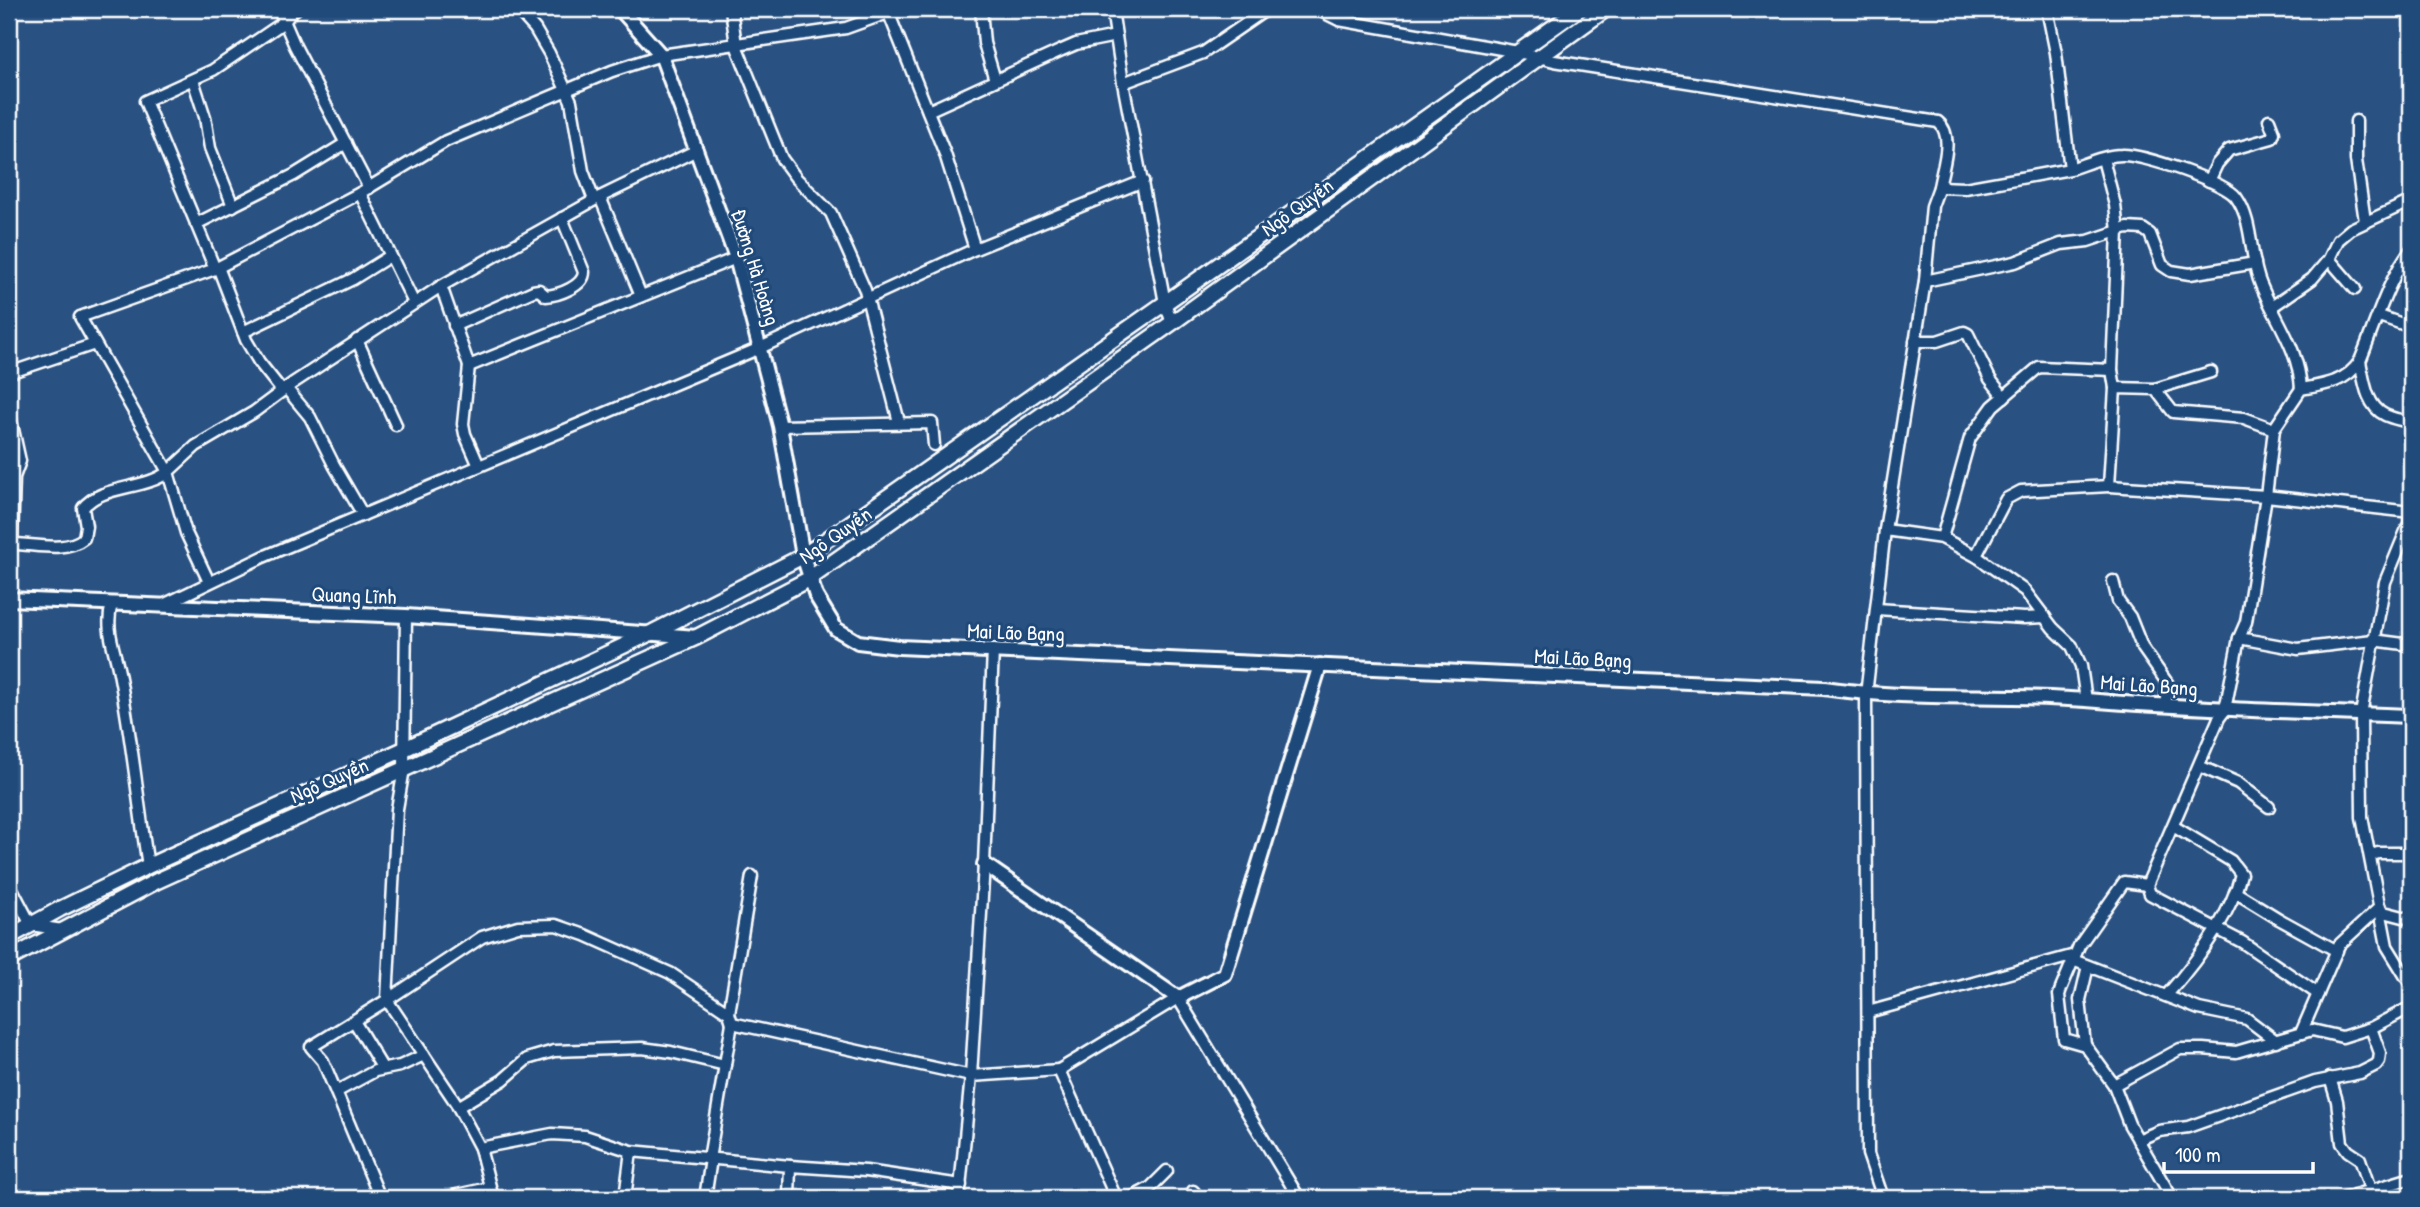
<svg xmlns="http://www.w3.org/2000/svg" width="2420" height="1207" viewBox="0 0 2420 1207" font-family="'Patrick Hand',sans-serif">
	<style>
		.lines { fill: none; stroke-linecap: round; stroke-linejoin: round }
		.minor-casing { stroke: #fff; stroke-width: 15 }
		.tertiary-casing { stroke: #fff; stroke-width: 18 }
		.secondary-casing { stroke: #fff; stroke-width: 19 }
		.minor { stroke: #1f4a7a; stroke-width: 10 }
		.tertiary { stroke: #1f4a7a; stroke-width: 12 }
		.secondary { stroke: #1f4a7a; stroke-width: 14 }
		.labels { text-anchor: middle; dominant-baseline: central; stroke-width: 6; stroke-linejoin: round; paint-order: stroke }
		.street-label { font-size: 21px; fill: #fff; stroke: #1f4a7a }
	</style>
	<rect width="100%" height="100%" fill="#295182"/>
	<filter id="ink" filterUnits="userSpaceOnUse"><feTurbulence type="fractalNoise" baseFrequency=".0143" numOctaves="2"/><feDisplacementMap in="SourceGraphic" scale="14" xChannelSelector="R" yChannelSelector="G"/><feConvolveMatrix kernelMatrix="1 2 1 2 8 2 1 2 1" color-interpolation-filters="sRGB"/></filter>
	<g filter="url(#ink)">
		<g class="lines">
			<g class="minor-casing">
				<g id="minor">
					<path d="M279 9 295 46 369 188"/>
					<path d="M517 9 535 29 549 53 571 101 583 171 594 200"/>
					<path d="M731 9 736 45 782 159 796 178 831 213 865 290 899 422"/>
					<path d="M981 9 984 43 995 80"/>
					<path d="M1112 9 1123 83 1165 303 1172 323"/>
					<path d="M1317 9 1339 20 1518 52 1554 61 1938 122C1955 136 1942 168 1939 187"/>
					<path d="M193 80 205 117 210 148 233 206"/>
					<path d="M1123 83 1203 53 1267 9"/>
					<path d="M928 111 1062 50 1076 44 1116 36"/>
					<path d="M2356 121V160L2365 221"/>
					<path d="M2103 159 2115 205 2118 231 2112 370 2115 388"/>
					<path d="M2070 169C2086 164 2105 155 2122 155 2142 154 2225 182 2236 197 2254 222 2249 258 2261 285 2276 321 2299 349 2301 389"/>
					<path d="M2209 181 2217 164 2229 150 2272 138 2274 133 2269 120"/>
					<path d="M600 197 641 296"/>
					<path d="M196 224 294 175 346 143"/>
					<path d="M975 249 1143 181"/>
					<path d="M2329 259 2355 289"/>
					<path d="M218 267 246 340 259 362 282 391"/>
					<path d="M215 269 145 101 213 70 284 22 292 11 296 9"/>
					<path d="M1925 281 2015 262 2061 244 2088 241 2127 228 2143 229 2150 234 2162 265 2171 271 2190 274 2255 263"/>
					<path d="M441 286 469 366 736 258"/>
					<path d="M414 303 360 193 446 141 612 71 661 55 846 28 899 9"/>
					<path d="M2273 306 2312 279 2329 259 2338 240 2351 229 2411 201"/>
					<path d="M2379 316 2411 327"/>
					<path d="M454 326 533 291 539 290 546 296C559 295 584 286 584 272L562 218"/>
					<path d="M243 332 353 279 390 256"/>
					<path d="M357 340 396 425"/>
					<path d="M1915 341H1937L1964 332 1968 334 1990 379 2004 397"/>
					<path d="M2360 361C2364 380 2366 406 2385 415 2393 419 2403 420 2411 423"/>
					<path d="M469 366 463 424 465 434 479 466"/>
					<path d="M9 373 95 344"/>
					<path d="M286 388 310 417 334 465 363 515"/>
					<path d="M2155 389 2211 372"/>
					<path d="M9 411 20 461 14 477 12 543"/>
					<path d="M780 426 932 423 934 445"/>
					<path d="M2274 429 2244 418 2173 412 2155 389 2115 388 2109 486 2266 496 2411 512"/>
					<path d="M2411 519 2385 582 2361 714 2362 817 2387 946 2411 985"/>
					<path d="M1885 530 1942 538 1976 556 2006 499 2021 491 2109 486"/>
					<path d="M1942 538 1970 438 1993 406 2039 367 2112 370"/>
					<path d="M9 544C32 543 64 554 84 538L86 526 83 508C100 485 145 490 168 472L80 317 215 269 360 193"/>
					<path d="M1976 556 2025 591 2053 628 2072 646 2081 666 2086 700"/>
					<path d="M2113 581 2118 601 2130 617 2142 647 2168 684 2165 706"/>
					<path d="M209 582 186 533 168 472 196 446 254 412 293 383 441 286 600 197 697 150"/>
					<path d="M112 604C104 629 116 652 120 678 132 740 138 803 148 866"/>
					<path d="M161 606 263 557 760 348 975 249 945 154 887 9"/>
					<path d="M1876 609 2024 618 2045 617"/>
					<path d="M406 616 404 769 397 809 387 1000 456 1103 480 1148 493 1198"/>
					<path d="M2239 638 2298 649 2373 640 2411 645"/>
					<path d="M993 650 984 864 971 1076 1059 1070 1116 1198"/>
					<path d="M2199 766 2238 783 2269 807"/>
					<path d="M2370 856 2378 853H2411"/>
					<path d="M9 883 31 925 62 930"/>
					<path d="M2147 885 2150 894 2242 942 2318 994"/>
					<path d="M2235 892 2279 919 2337 951"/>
					<path d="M2380 911 2411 919"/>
					<path d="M2073 960 2199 1009 2247 1019 2276 1041"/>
					<path d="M2166 996C2196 962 2230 918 2241 874L2231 861 2173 826"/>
					<path d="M1868 1012 2075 955"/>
					<path d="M729 1013 752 876"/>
					<path d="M354 1021 383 1069"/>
					<path d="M2301 1033 2339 945 2380 907"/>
					<path d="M2085 1045 2080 1000 2088 966"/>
					<path d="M1059 1070 1178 998 1299 1198"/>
					<path d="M2330 1078 2337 1101 2342 1143 2348 1151 2360 1159 2373 1198"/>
					<path d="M2114 1085 2180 1049H2203L2236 1052 2312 1030 2342 1037 2371 1028 2411 1007"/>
					<path d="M336 1092 375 1071 400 1066 424 1055"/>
					<path d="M458 1107 503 1080 527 1059 554 1051 642 1048 671 1052 725 1065"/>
					<path d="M2138 1140 2159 1131 2188 1127 2315 1082 2360 1073 2376 1065 2379 1061 2380 1053 2371 1028"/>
					<path d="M480 1148 552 1134 585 1136 631 1151 790 1166 789 1198"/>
					<path d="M709 1159 732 1023"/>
					<path d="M790 1166 866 1171 961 1185"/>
					<path d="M1193 1191 1199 1198"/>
					<path d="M380 1198 323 1061 311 1047 387 1000 482 937 518 926 556 925 585 935 670 973 729 1013 732 1023 971 1076 959 1198"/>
					<path d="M443 1198 489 1188"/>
					<path d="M625 1198 631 1151"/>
					<path d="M705 1198 711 1159"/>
					<path d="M1131 1198 1150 1188 1167 1171"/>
					<path d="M1883 1198 1868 1154 1866 695 1885 530 1925 281 1932 206 1939 187 1965 188 2070 169 2056 53 2047 9"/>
					<path d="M2172 1198 2129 1124 2114 1085 2085 1045 2064 1039 2059 995 2061 989 2079 946 2124 882 2147 885 2219 718 2225 710 2239 638 2246 622 2266 496 2274 429 2301 389C2324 385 2347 382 2360 361 2373 330 2390 274 2411 250"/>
					<path d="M2345 1198 2411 1178"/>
				</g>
			</g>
			<g class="tertiary-casing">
				<g id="tertiary">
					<path d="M620 9 661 55 736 258 780 426 803 556 816 596 836 629 858 642 899 647 1824 688C1911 701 1999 693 2086 700 2194 709 2303 712 2411 716"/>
					<path d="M9 599 406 616 697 637"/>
					<path d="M984 864 1178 998 1225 974 1320 665"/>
				</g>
			</g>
			<g class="secondary-casing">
				<g id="secondary">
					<path d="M9 937 60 909 148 866 402 750 653 632 803 556 1165 303 1579 9"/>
					<path d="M9 959 157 881 697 637 809 579 1172 323 1606 9"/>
				</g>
			</g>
			<use href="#minor" class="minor"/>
			<use href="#tertiary" class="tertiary"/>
			<use href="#secondary" class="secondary"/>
		</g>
	</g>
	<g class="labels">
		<g class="street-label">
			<text transform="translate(1297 207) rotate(-36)">Ngô Quyền</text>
			<text transform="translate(756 267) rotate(73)">Đường Hà Hoàng</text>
			<text transform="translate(835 535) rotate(-35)">Ngô Quyền</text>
			<text transform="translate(354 595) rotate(2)">Quang Lĩnh</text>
			<text transform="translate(1016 632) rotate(2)">Mai Lão Bạng</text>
			<text transform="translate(1583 658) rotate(3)">Mai Lão Bạng</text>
			<text transform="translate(2149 685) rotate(4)">Mai Lão Bạng</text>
			<text transform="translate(329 780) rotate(-24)">Ngô Quyền</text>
		</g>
	</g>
	<rect width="2420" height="1207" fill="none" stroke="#1f4a7a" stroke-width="35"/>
	<rect x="18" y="18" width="2385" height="1172" fill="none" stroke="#fff" stroke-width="2.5" filter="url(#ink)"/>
	<path d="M2164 1162v10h149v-10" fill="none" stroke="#ffffff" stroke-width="3.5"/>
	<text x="2175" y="1162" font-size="21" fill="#ffffff" stroke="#1f4a7a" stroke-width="5" paint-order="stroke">100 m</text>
</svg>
